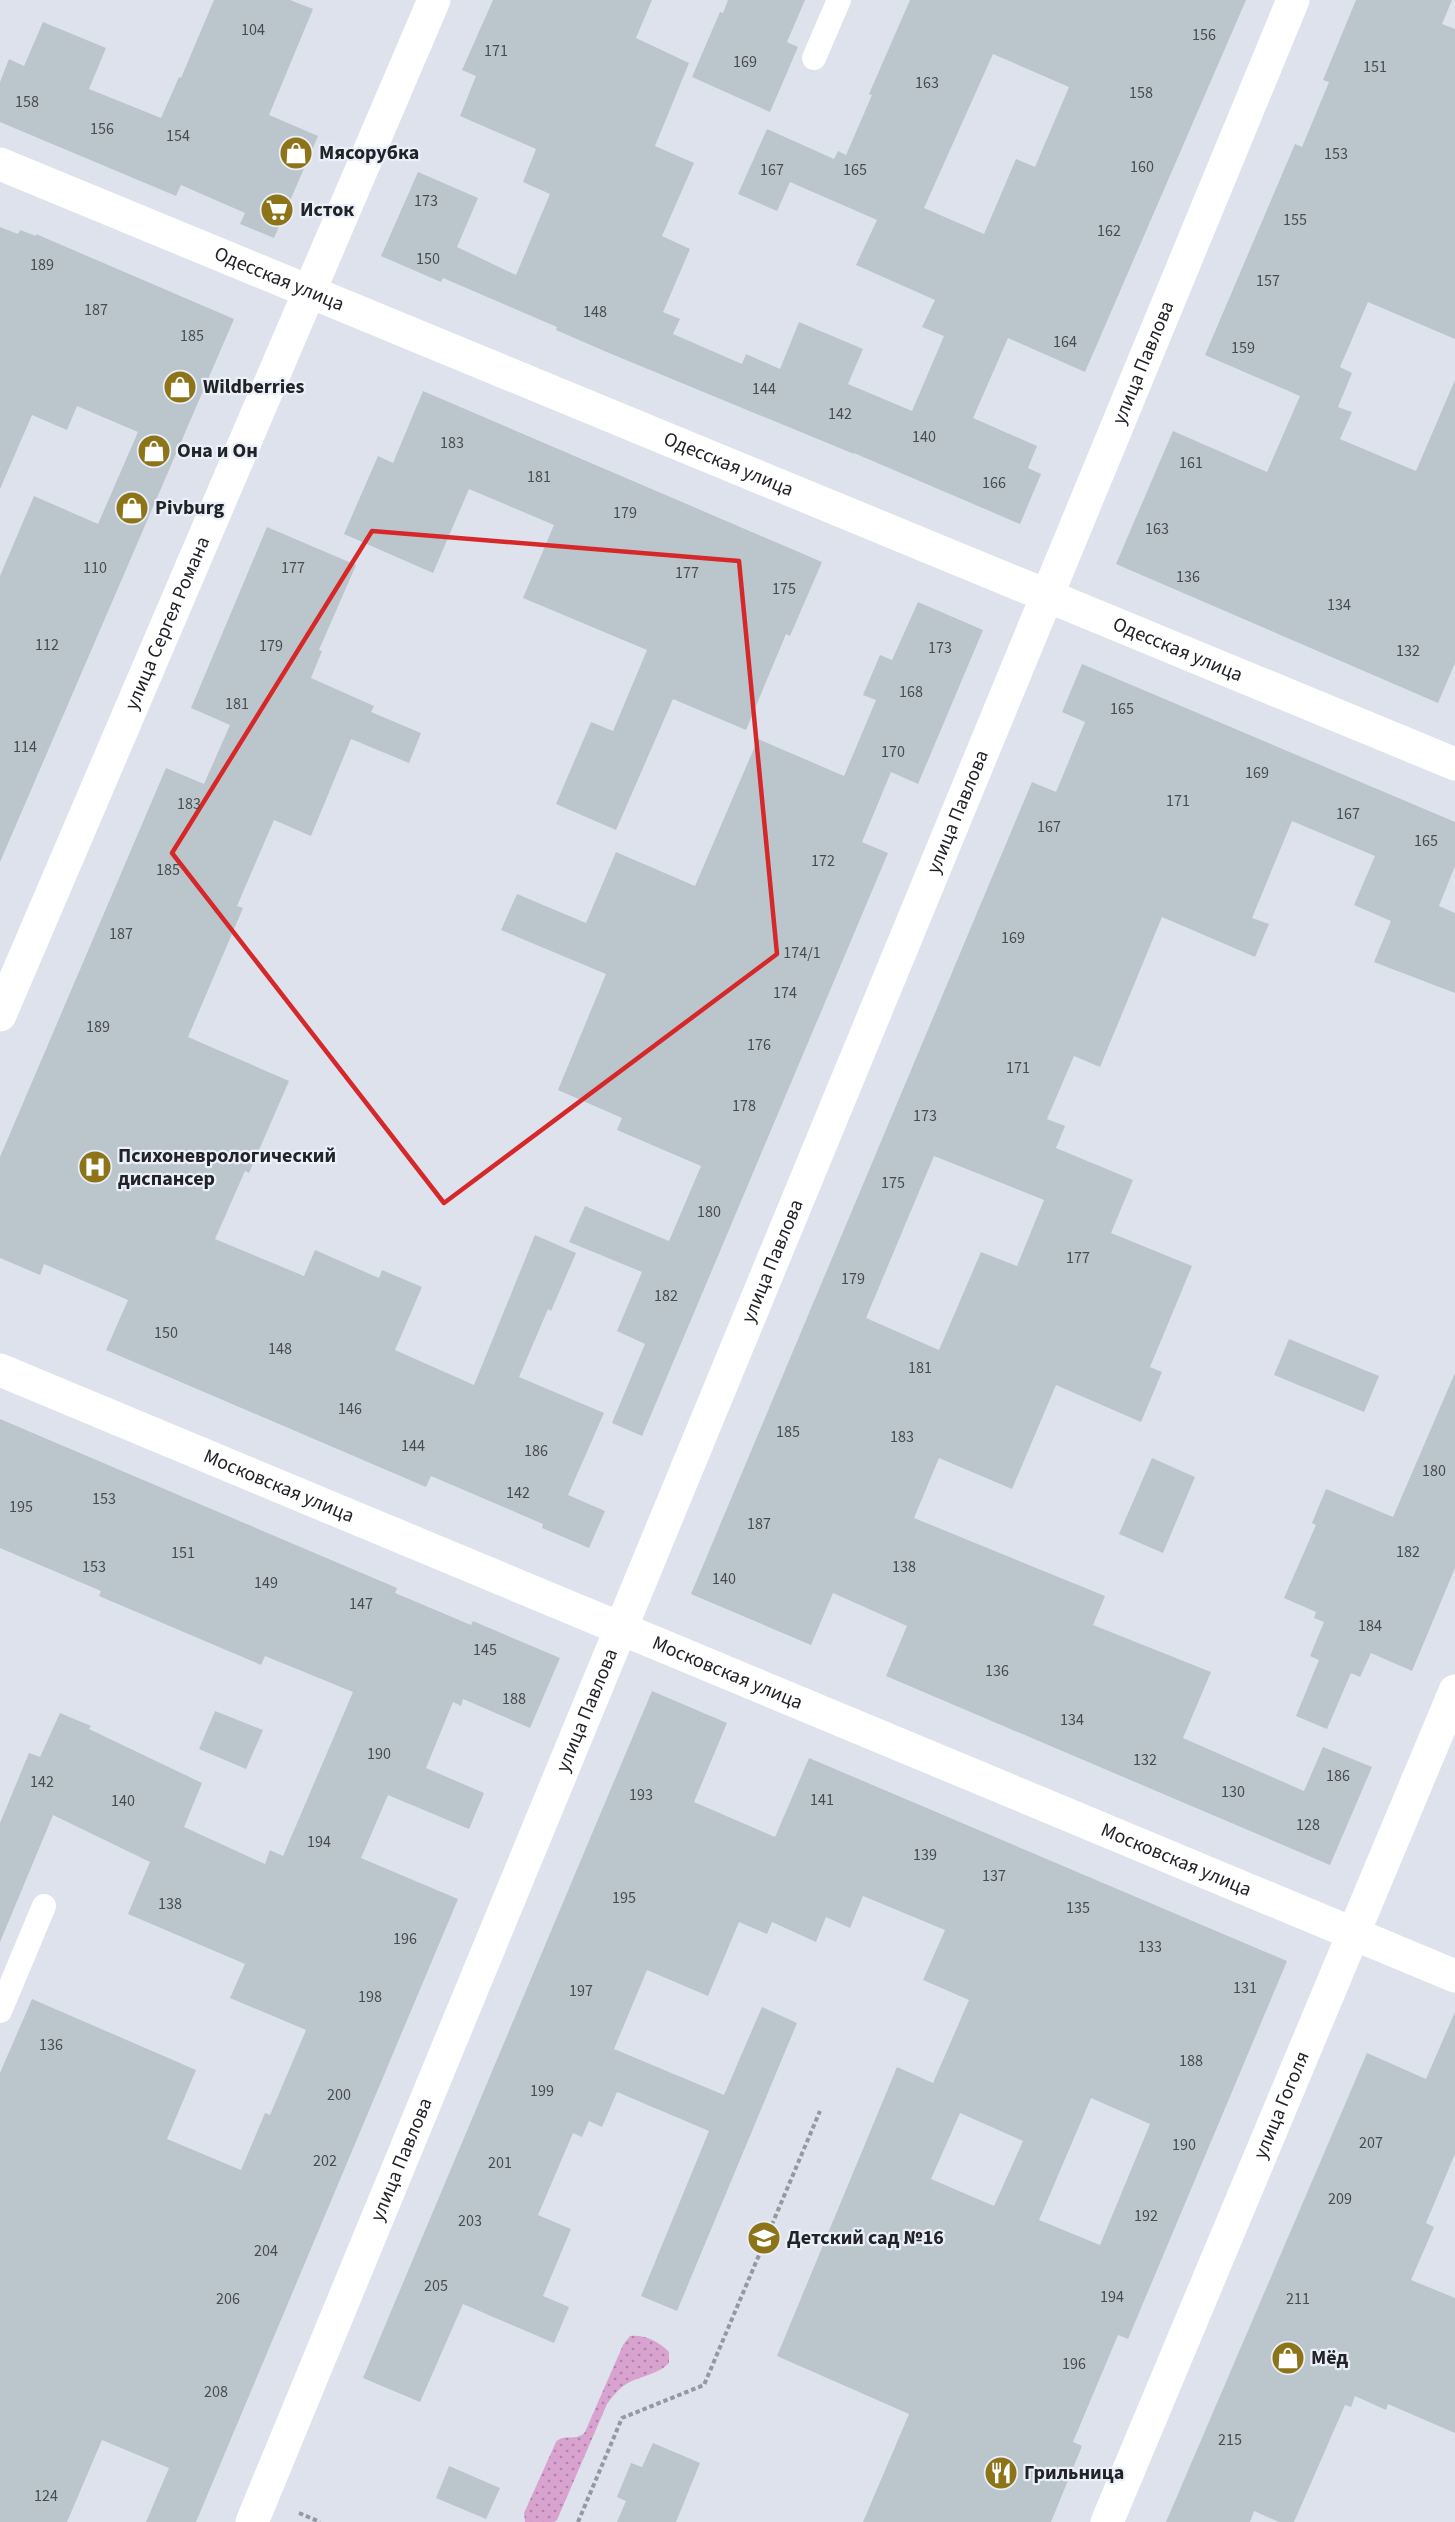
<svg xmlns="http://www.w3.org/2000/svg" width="1455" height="2522" viewBox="0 0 1455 2522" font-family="'Source Sans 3',sans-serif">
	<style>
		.park { fill: url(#park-dots) }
		.building { fill: #bbc6cc; fill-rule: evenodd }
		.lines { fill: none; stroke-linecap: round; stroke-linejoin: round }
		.path { stroke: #9498a0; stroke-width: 4; stroke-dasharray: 4.5 3; stroke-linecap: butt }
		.lane { stroke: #fff; stroke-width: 24 }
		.street { stroke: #fff; stroke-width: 33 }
		.secondary { stroke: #fff; stroke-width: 33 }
		.marked { fill: none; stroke: #d62828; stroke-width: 4.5; stroke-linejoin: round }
		.labels { text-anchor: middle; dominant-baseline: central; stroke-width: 4.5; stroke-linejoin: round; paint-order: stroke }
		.number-label { font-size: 16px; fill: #484c50 }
		.poi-label { font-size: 20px; font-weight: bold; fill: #212327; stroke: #eaeff9; text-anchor: start }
		.street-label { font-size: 20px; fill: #212327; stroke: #eaeff9 }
	</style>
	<defs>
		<pattern id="park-dots" width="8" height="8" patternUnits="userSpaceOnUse" patternTransform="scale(1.5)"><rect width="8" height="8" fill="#d9a3d0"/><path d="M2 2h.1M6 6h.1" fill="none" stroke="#b084a9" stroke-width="1.8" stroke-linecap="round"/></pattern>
	</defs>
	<rect width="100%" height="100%" fill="#dde2ec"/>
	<path class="park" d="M630 2336C644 2334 660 2342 669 2352V2363C659 2374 641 2376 628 2383 619 2388 613 2396 607 2404L557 2520 554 2522H525L524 2513 556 2442C564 2433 577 2442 585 2432L623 2345Z"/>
	<g class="building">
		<path d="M214 0H290L313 9 269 115 318 136 274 238 240 224 245 213 181 185 176 196 0 122V82L9 59 24 66 43 22 106 48 89 89 161 118 179 77 181 78Z"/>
		<path d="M493 0H652L636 38 689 63 655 146 694 163 662 236 690 249 663 312 680 319 673 334 742 364 746 354 780 369 799 322 863 349 848 384 912 411 944 336 922 327 935 300 856 265 877 220 790 182 777 211 738 194 767 129 834 159 838 151 846 155 872 95 869 94 910 0H1246L1085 372 1008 338 973 418 1037 446 1028 468 1041 474 1020 524 854 453V454L609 353 556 330 557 327 443 278 441 282 381 256 418 172 478 198 457 247 516 275 550 194 523 182 536 149 460 116 476 76 462 70ZM993 54 1069 87 1035 167 1016 159 984 234 924 208Z"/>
		<path d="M728 0H805L787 42 798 47 770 112 692 77 720 12 723 13Z"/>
		<path d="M1356 0H1452L1442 24 1455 29V339L1368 302 1340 367 1352 373 1338 407 1352 412 1340 439 1416 471 1455 380V663L1438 703 1116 564 1173 431 1267 472 1300 396 1205 355 1295 144 1302 147 1329 82 1323 80Z"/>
		<path d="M0 227 18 234 20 230 36 236V234L234 319 0 862V576L34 496 98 524 138 432 77 406 67 430 32 415 0 489Z"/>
		<path d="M423 391 822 562 790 636 786 634 746 730 673 699 616 830 556 804 591 722 613 731 647 650 523 598 554 525 469 489 433 573 344 534 378 456 393 463Z"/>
		<path d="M267 527 356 565 319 650 322 651 311 678 374 706 371 712 421 733 409 763 351 739 311 836 274 820 237 906 243 908 188 1037 289 1081 249 1173 245 1171 215 1239 304 1276 315 1250 379 1278 382 1270 422 1287 395 1350 474 1385 535 1235 576 1253 551 1311 548 1309 519 1377 604 1413 568 1495 605 1511 589 1548 542 1528 543 1524 431 1476 426 1487 106 1350 128 1300 44 1264 40 1275 0 1258V1157L166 768 204 784 230 725 191 708Z"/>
		<path d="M918 602 983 630 918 784 891 772 862 842 888 853 642 1436 612 1423 645 1344 617 1331 642 1272 569 1242 585 1206 669 1241 701 1166 617 1130 622 1118 558 1090 606 974 501 930 517 894 586 923 616 852 695 886 758 739 844 776 876 700 863 695 880 655 892 660Z"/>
		<path d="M1082 664 1455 822V866L1439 906 1455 913V993L1374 962 1391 921 1354 905 1375 856 1292 821 1252 918 1269 924 1255 957 1162 917 1100 1067 1074 1056 1047 1119 1065 1126 1056 1148 1133 1180 1111 1233 1192 1266 1150 1367 1162 1372 1141 1422 1056 1385 1012 1489 939 1458 914 1518 1105 1596 1093 1625 1211 1672 1183 1738 1304 1791 1323 1747 1372 1767 1330 1865 886 1676 907 1626 833 1593 811 1645 691 1594 1032 782 1056 792 1085 722 1062 712ZM934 1156 1044 1200 1017 1266 981 1252 939 1350 866 1318Z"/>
		<path d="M1289 1339 1379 1376 1364 1412 1274 1375Z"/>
		<path d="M1455 1373V1568L1412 1671 1371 1653 1360 1677 1351 1673 1327 1729 1296 1716 1319 1660 1310 1656 1324 1622 1314 1618 1316 1612 1284 1598 1316 1525 1312 1523 1326 1489 1393 1517Z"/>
		<path d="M0 1419 397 1588 395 1593 471 1625 473 1621 560 1658 530 1728 463 1699 461 1706 453 1702 426 1768 484 1793 469 1829 388 1795 361 1858 458 1899 196 2522H146L169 2468 102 2440 67 2522H0V2073L32 1999 196 2070 167 2139 241 2170 265 2113 270 2115 306 2030 230 1998 245 1964 128 1914 150 1862 53 1815 0 1942V1823L29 1753 40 1757 60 1713 91 1726 89 1729 202 1783 184 1827 265 1864 270 1850 283 1856 353 1692 265 1656 261 1665 99 1596 101 1591 0 1548Z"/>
		<path d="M1152 1458 1195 1477 1163 1553 1119 1534Z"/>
		<path d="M652 1691 727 1723 694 1802 775 1837 809 1758 1287 1961 1128 2339 1118 2335 1073 2442 1082 2446 1051 2522H863L909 2414 777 2356 897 2067 933 2083 969 2000 923 1980 945 1930 863 1896 850 1928 826 1917 816 1942 772 1922 767 1934 739 1922 708 1996 647 1970 614 2049 724 2095 762 2007 797 2023 677 2311 641 2296 709 2131 617 2092 602 2127 589 2121 582 2137 573 2133 538 2215 571 2229 543 2296 569 2307 554 2343 463 2304 420 2402 363 2378ZM1091 2098 1150 2124 1100 2245 1039 2220ZM960 2113 1023 2141 994 2206 931 2179Z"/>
		<path d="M215 1711 263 1730 246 1769 199 1749Z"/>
		<path d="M1455 2012V2154L1426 2223 1434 2227 1411 2280 1455 2298V2433L1388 2404 1386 2410 1355 2396 1351 2407 1345 2405 1294 2522H1279L1254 2511 1250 2522H1166L1367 2053 1426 2079Z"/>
		<path d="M653 2443 700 2463 676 2522H617L626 2501 617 2497 631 2463 642 2467Z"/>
		<path d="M449 2466 500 2488 486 2519 436 2498Z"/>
	</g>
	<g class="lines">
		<g class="path">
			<path d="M299 2513 320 2522"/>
			<path d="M578 2522 622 2418 704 2385 820 2111"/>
		</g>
		<g class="lane">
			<path d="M814 58 839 0"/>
			<path d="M0 2011 44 1906"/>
		</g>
		<g class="street">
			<path id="s1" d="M0 164 1455 764"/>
			<path id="s2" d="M0 1370 1455 1976"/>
			<path id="s3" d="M252 2522 1293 0"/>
		</g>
		<g class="secondary">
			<path id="s4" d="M0 1015 434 0"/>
			<path id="s5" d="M1107 2522 1455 1691"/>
		</g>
	</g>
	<path class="marked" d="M372 531 739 561 777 954 444 1203 172 853Z"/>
	<defs>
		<g id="shop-disc" transform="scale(1.725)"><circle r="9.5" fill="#8e7418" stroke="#eaeff9"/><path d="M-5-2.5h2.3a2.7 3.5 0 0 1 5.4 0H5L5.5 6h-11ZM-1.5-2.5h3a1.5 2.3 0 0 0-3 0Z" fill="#fff"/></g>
		<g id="supermarket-disc" transform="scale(1.725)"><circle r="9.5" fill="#8e7418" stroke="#eaeff9"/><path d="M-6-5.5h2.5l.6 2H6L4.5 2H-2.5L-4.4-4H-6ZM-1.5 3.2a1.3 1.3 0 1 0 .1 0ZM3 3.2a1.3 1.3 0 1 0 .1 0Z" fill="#fff"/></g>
		<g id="hospital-disc" transform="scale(1.725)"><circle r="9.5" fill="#8e7418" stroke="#eaeff9"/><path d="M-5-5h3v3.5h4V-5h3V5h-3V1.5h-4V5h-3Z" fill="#fff"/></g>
		<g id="school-disc" transform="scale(1.725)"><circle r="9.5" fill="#8e7418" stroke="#eaeff9"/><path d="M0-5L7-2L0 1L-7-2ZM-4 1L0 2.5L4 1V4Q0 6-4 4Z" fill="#fff"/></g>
		<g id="restaurant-disc" transform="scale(1.725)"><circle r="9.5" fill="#8e7418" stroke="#eaeff9"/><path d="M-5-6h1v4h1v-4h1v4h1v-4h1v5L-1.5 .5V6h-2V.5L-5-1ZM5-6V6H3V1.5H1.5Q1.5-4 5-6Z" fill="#fff"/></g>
	</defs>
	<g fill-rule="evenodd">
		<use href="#shop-disc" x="296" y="153"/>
		<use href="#supermarket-disc" x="277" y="210"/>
		<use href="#shop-disc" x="180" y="387"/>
		<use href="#shop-disc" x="154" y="451"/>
		<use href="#shop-disc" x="132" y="508"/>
		<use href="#hospital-disc" x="95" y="1167"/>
		<use href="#school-disc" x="764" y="2238"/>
		<use href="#shop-disc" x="1288" y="2358"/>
		<use href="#restaurant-disc" x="1001" y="2473"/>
	</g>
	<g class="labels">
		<g class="number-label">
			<text x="253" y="30">104</text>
			<text x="1204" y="35">156</text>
			<text x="496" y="51">171</text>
			<text x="745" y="62">169</text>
			<text x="1375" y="67">151</text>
			<text x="927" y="83">163</text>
			<text x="1141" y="93">158</text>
			<text x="27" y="102">158</text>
			<text x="102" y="129">156</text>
			<text x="178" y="136">154</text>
			<text x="1336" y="154">153</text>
			<text x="1142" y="167">160</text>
			<text x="772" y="170">167</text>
			<text x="855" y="170">165</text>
			<text x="426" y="201">173</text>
			<text x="1295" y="220">155</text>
			<text x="1109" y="231">162</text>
			<text x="428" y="259">150</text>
			<text x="42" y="265">189</text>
			<text x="1268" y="281">157</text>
			<text x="96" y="310">187</text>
			<text x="595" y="312">148</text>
			<text x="192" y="336">185</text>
			<text x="1065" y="342">164</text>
			<text x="1243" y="348">159</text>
			<text x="764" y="389">144</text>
			<text x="840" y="414">142</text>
			<text x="924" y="437">140</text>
			<text x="452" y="443">183</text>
			<text x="1191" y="463">161</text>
			<text x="539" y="477">181</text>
			<text x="994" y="483">166</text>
			<text x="625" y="513">179</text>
			<text x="1157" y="529">163</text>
			<text x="95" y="568">110</text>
			<text x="293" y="568">177</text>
			<text x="687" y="573">177</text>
			<text x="1188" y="577">136</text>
			<text x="784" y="589">175</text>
			<text x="1339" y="605">134</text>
			<text x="47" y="645">112</text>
			<text x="271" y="646">179</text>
			<text x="940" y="648">173</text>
			<text x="1408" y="651">132</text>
			<text x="911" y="692">168</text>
			<text x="237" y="704">181</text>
			<text x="1122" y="709">165</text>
			<text x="25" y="747">114</text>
			<text x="893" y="752">170</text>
			<text x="1257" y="773">169</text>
			<text x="1178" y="801">171</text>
			<text x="189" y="804">183</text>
			<text x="1348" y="814">167</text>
			<text x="1049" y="827">167</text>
			<text x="1426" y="841">165</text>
			<text x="823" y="861">172</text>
			<text x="168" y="870">185</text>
			<text x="121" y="934">187</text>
			<text x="1013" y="938">169</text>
			<text x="802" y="953">174/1</text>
			<text x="785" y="993">174</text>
			<text x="98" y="1027">189</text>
			<text x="759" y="1045">176</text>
			<text x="1018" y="1068">171</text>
			<text x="744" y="1106">178</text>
			<text x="925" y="1116">173</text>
			<text x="893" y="1183">175</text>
			<text x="709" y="1212">180</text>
			<text x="1078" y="1258">177</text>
			<text x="853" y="1279">179</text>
			<text x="666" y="1296">182</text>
			<text x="166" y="1333">150</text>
			<text x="280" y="1349">148</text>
			<text x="920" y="1368">181</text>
			<text x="350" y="1409">146</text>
			<text x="788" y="1432">185</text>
			<text x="902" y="1437">183</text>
			<text x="413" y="1446">144</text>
			<text x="536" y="1451">186</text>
			<text x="1434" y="1471">180</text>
			<text x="518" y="1493">142</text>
			<text x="104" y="1499">153</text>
			<text x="21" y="1507">195</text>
			<text x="759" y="1524">187</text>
			<text x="1408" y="1552">182</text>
			<text x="183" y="1553">151</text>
			<text x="94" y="1567">153</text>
			<text x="904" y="1567">138</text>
			<text x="724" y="1579">140</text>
			<text x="266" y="1583">149</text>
			<text x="361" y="1604">147</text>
			<text x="1370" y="1626">184</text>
			<text x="485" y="1650">145</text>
			<text x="997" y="1671">136</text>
			<text x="514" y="1699">188</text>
			<text x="1072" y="1720">134</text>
			<text x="379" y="1754">190</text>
			<text x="1145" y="1760">132</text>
			<text x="1338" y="1776">186</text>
			<text x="42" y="1782">142</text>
			<text x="1233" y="1792">130</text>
			<text x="641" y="1795">193</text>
			<text x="822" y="1800">141</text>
			<text x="123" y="1801">140</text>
			<text x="1308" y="1825">128</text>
			<text x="319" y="1842">194</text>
			<text x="925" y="1855">139</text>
			<text x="994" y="1876">137</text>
			<text x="624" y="1898">195</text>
			<text x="170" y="1904">138</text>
			<text x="1078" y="1908">135</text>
			<text x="405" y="1939">196</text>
			<text x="1150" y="1947">133</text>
			<text x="1245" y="1988">131</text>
			<text x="581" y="1991">197</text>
			<text x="370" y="1997">198</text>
			<text x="51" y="2045">136</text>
			<text x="1191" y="2061">188</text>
			<text x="542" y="2091">199</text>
			<text x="339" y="2095">200</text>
			<text x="1371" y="2143">207</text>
			<text x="1184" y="2145">190</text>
			<text x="325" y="2161">202</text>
			<text x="500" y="2163">201</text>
			<text x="1340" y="2199">209</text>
			<text x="1146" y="2216">192</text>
			<text x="470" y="2221">203</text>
			<text x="266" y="2251">204</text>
			<text x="436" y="2286">205</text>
			<text x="1112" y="2297">194</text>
			<text x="228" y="2299">206</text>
			<text x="1298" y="2299">211</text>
			<text x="1074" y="2364">196</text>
			<text x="216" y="2392">208</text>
			<text x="1230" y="2440">215</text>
			<text x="46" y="2496">124</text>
		</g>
		<g class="poi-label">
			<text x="319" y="153">Мясорубка</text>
			<text x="300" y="210">Исток</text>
			<text x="203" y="387">Wildberries</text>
			<text x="177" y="451">Она и Он</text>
			<text x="155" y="508">Pivburg</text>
			<text x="118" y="1156">Психоневрологический<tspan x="118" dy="23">диспансер</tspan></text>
			<text x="787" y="2238">Детский сад №16</text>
			<text x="1311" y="2358">Мёд</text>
			<text x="1024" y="2473">Грильница</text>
		</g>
		<g class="street-label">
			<text stroke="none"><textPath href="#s1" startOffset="302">Одесская улица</textPath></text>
			<text stroke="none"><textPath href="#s3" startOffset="2336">улица Павлова</textPath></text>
			<text stroke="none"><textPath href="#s1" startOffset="788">Одесская улица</textPath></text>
			<text stroke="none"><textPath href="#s4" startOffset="426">улица Сергея Романа</textPath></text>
			<text stroke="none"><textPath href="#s1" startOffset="1274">Одесская улица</textPath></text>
			<text stroke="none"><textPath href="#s3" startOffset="1850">улица Павлова</textPath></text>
			<text stroke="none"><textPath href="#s3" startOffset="1364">улица Павлова</textPath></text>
			<text stroke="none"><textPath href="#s2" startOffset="302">Московская улица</textPath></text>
			<text stroke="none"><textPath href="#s2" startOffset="788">Московская улица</textPath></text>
			<text stroke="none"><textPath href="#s3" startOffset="878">улица Павлова</textPath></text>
			<text stroke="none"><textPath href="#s2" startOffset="1274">Московская улица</textPath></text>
			<text stroke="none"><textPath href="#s5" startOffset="452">улица Гоголя</textPath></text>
			<text stroke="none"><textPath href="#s3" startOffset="392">улица Павлова</textPath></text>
		</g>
	</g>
</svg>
